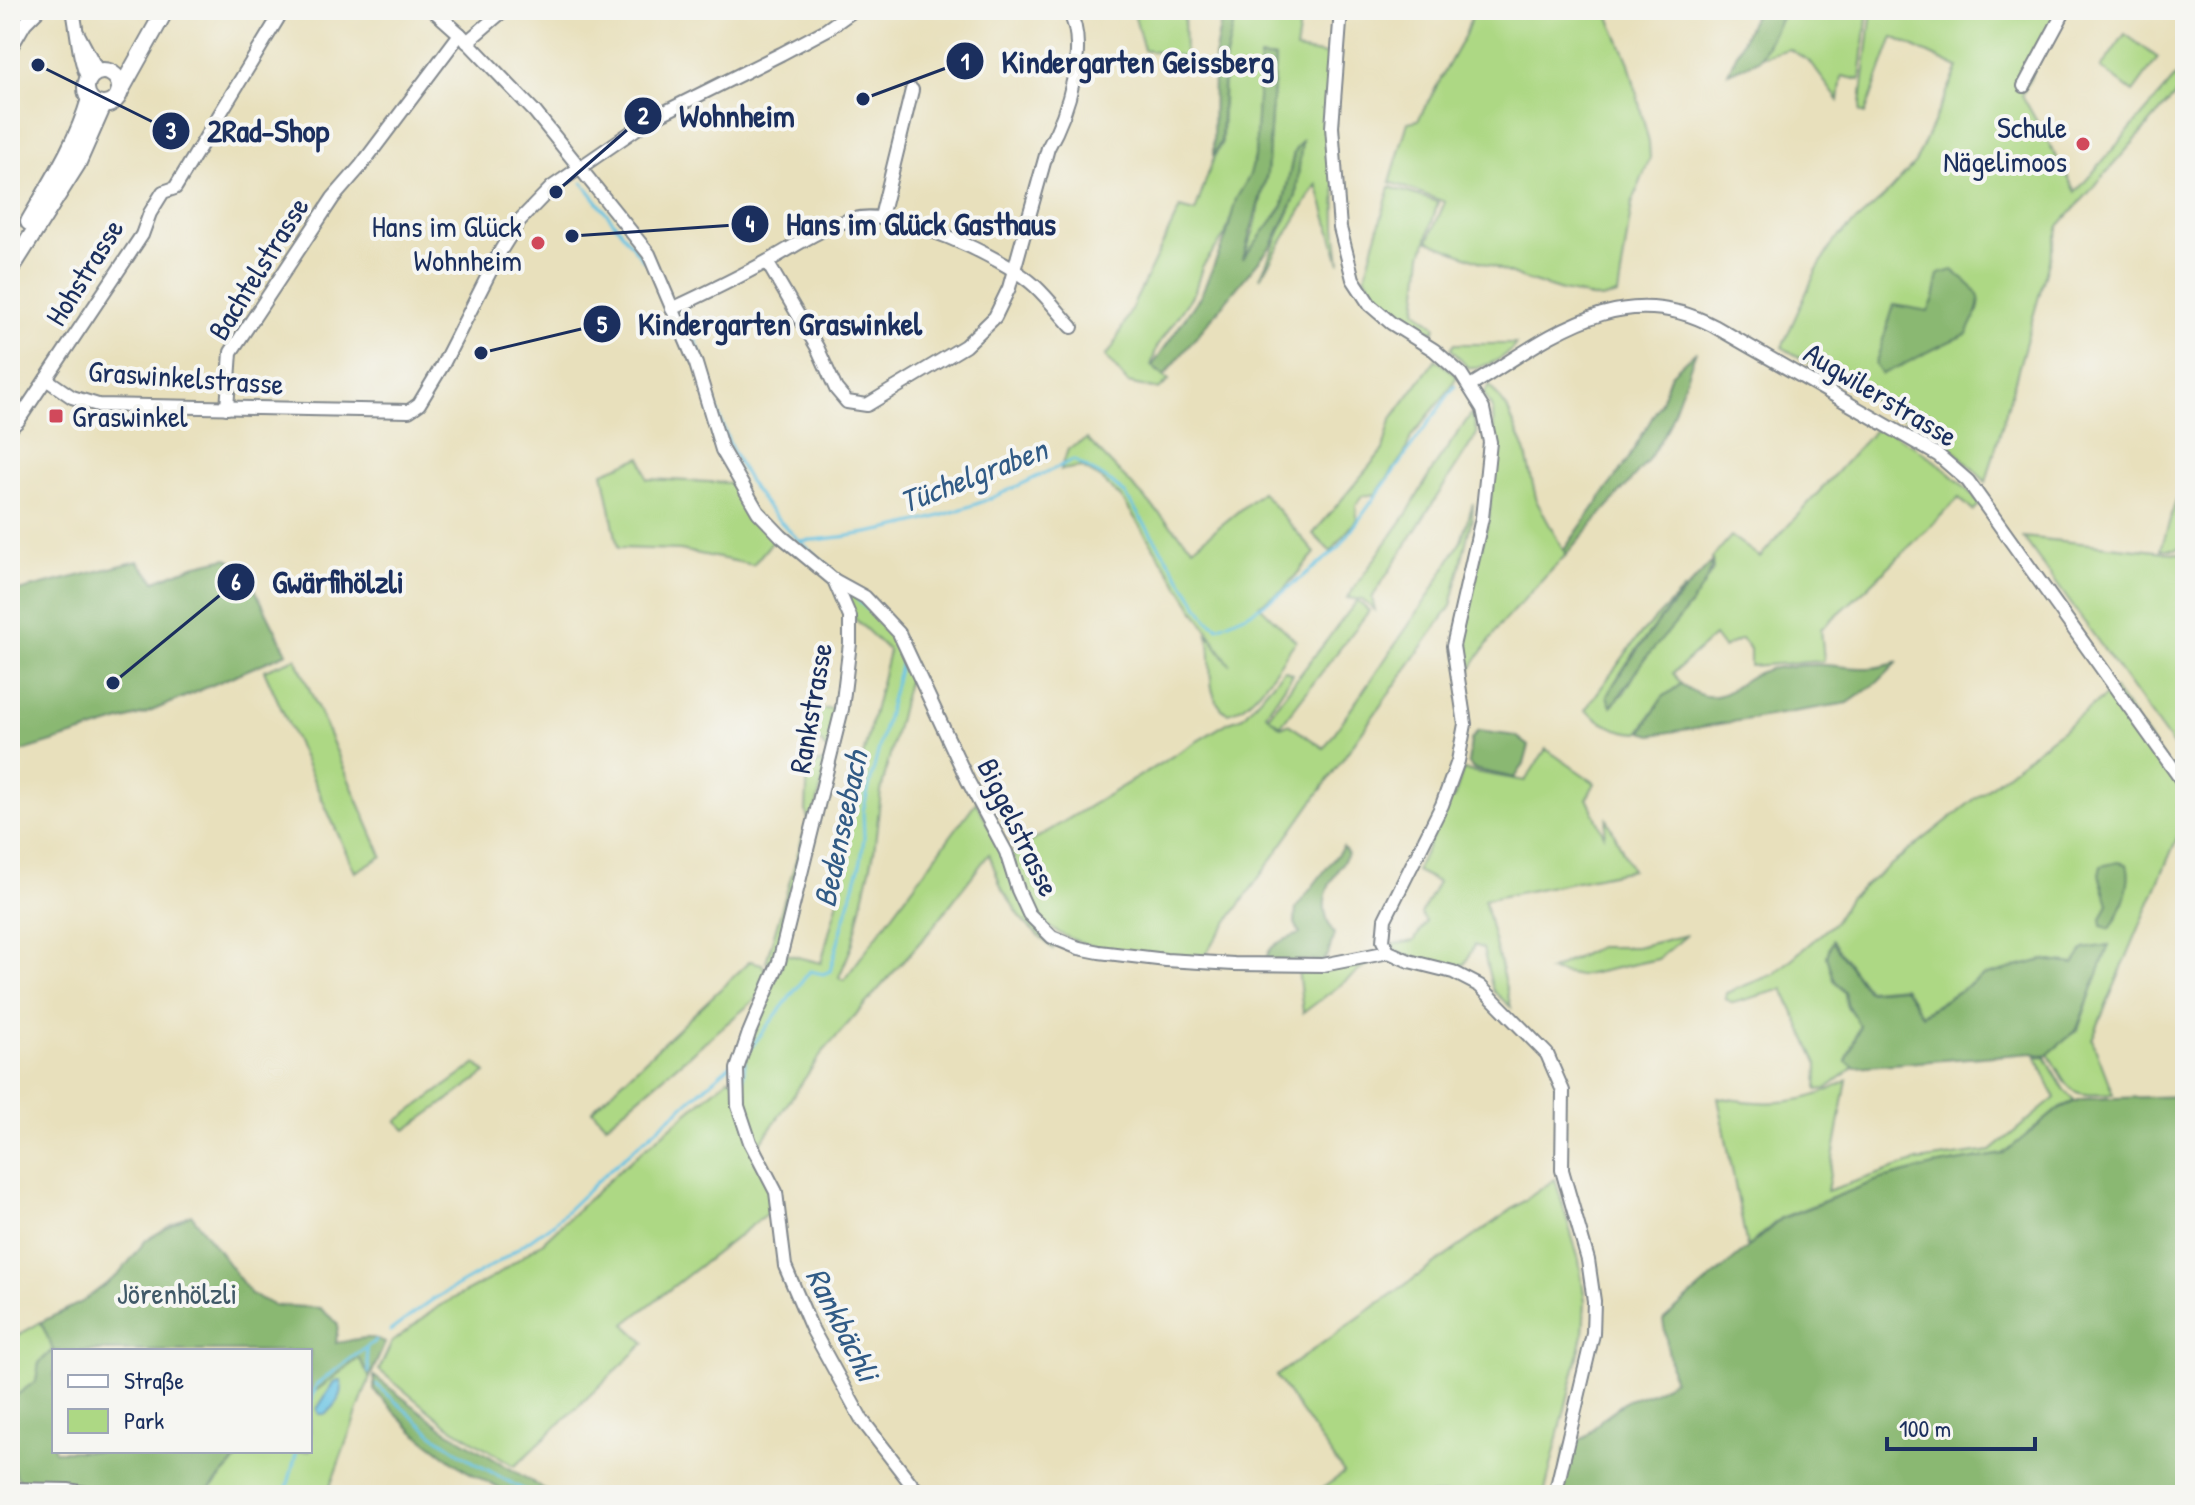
<svg xmlns="http://www.w3.org/2000/svg" width="2195" height="1505" viewBox="0 0 2195 1505" font-family="'Patrick Hand',sans-serif">
	<style>
		.green { fill: #add884; stroke: #648471; stroke-width: 2 }
		.forest { fill: #8ab872; stroke: #527468; stroke-width: 2 }
		.water { fill: #65c2e3; stroke: #4078a0; stroke-width: 2 }
		.lines { fill: none; stroke-linecap: round; stroke-linejoin: round }
		.stream { stroke: #65c2e3; stroke-width: 3 }
		.minor-casing { stroke: #82888d; stroke-width: 16 }
		.major-casing { stroke: #82888d; stroke-width: 20 }
		.minor { stroke: #fff; stroke-width: 12 }
		.major { stroke: #fff; stroke-width: 16 }
		.poi-dot { fill: #d1495b; stroke: #f6f6f2; stroke-width: 3 }
		.labels { text-anchor: middle; dominant-baseline: central; stroke-width: 8; stroke-linejoin: round; paint-order: stroke }
		.poi-label { font-size: 30px; fill: #1b2f5e; stroke: #f6f6f2; text-anchor: end }
		.street-label { font-size: 30px; fill: #1b2f5e; stroke: #f6f6f2 }
		.park-label { font-size: 30px; fill: #405968; stroke: #f6f6f2 }
		.water-label { font-size: 32px; font-style: italic; fill: #315b86; stroke: #f6f6f2 }
		.leader { fill: none; stroke: #1b2f5e; stroke-width: 3 }
		.callout-dot { fill: #1b2f5e; stroke: #f6f6f2; stroke-width: 3 }
		.mark-label { font-size: 24px; text-anchor: middle; font-weight: bold; fill: #fff }
		.callout-label { font-size: 32px; text-anchor: middle; font-weight: bold; fill: #1b2f5e; stroke: #f6f6f2; stroke-width: 8; stroke-linejoin: round; paint-order: stroke }
	</style>
	<rect width="100%" height="100%" fill="#f6f6f2"/>
	<filter id="ink" filterUnits="userSpaceOnUse"><feTurbulence type="fractalNoise" baseFrequency=".0125" numOctaves="2"/><feDisplacementMap in="SourceGraphic" scale="16" xChannelSelector="R" yChannelSelector="G"/><feConvolveMatrix kernelMatrix="1 2 1 2 8 2 1 2 1" color-interpolation-filters="sRGB"/></filter>
	<filter id="wash" filterUnits="userSpaceOnUse"><feTurbulence type="fractalNoise" baseFrequency=".006" numOctaves="4" result="noise"/><feDisplacementMap in="SourceGraphic" scale="32" xChannelSelector="R" yChannelSelector="G"/><feGaussianBlur stdDeviation="1.8" result="paint"/><feColorMatrix in="noise" values="0 0 0 0 0 0 0 0 0 0 0 0 0 0 0 0 0 1.4 0 .05"/><feComposite in="paint" operator="in"/></filter>
	<g filter="url(#wash)">
		<rect width="100%" height="100%" fill="#e8e0bc"/>
		<g class="green">
			<path d="M1133 10H1184L1185 57 1144 50Z"/>
			<path d="M1237 10H1302L1296 50 1333 56 1336 227 1340 263 1317 184 1260 278 1296 196 1301 142 1294 152 1283 205 1242 263 1254 230 1267 174 1275 59 1260 57 1255 156 1250 176 1237 199 1225 235 1202 267 1195 291 1157 347 1151 366 1169 380 1159 390 1128 383 1105 356 1112 349 1180 208 1195 212 1214 157 1222 142 1224 65Z"/>
			<path d="M1474 10H1606L1629 63 1649 143 1650 158 1632 204 1618 295 1601 299 1562 291 1524 279 1428 241 1445 202 1390 182 1408 122 1418 120 1465 35Z"/>
			<path d="M1785 10H1868L1860 80 1842 76 1839 101 1809 61 1789 49 1761 57Z"/>
			<path d="M1872 10H2063L2022 95 2076 192 2185 66V84L2059 226 1986 482 1953 449 1936 437 1782 347 1816 271 1835 240 1882 199 1915 163 1958 68 1893 37 1865 114 1860 112Z"/>
			<path d="M2125 34 2158 58 2133 92 2101 68Z"/>
			<path d="M1390 187 1438 202 1422 255 1416 310 1436 327 1434 332C1397 315 1386 314 1365 276Z"/>
			<path d="M1454 344H1516C1506 359 1483 369 1467 367L1451 349Z"/>
			<path d="M1436 359 1457 376 1449 390 1411 437 1405 453 1376 494 1362 496 1356 505 1357 519 1331 552 1313 534 1383 450 1391 420Z"/>
			<path d="M1489 385 1507 408 1525 450 1537 502 1566 555 1500 625 1464 679 1458 645 1489 516 1494 443 1493 410 1484 394Z"/>
			<path d="M1472 413 1477 434 1372 598 1375 610 1362 600 1347 598 1408 512 1434 467Z"/>
			<path d="M1879 425C1917 447 1951 469 1980 504L1973 511 1959 498 1866 589 1821 629 1824 661 1750 666V649L1741 639 1723 648 1714 636 1673 673 1681 684 1663 697 1639 733C1617 732 1603 724 1585 710L1638 637 1684 589C1656 624 1628 657 1607 696L1611 706 1624 693 1644 660 1690 606 1713 570 1712 558 1731 536 1760 557Z"/>
			<path d="M1087 439 1193 548 1262 492 1315 553 1284 589 1259 605 1296 641C1279 663 1255 708 1227 713 1202 695 1215 660 1207 633L1230 665 1123 500 1101 479 1081 467 1061 470 1068 449Z"/>
			<path d="M641 457 647 479 730 483 741 500 777 536 753 565 680 550 618 548 603 472Z"/>
			<path d="M2185 471V545L2176 549H2161Z"/>
			<path d="M1473 503 1472 517 1451 606 1202 958C1151 956 1066 954 1033 912 1020 896 1017 872 1012 853L1229 722 1243 717 1284 670 1293 674 1266 714 1268 716 1357 601 1369 611 1281 725 1270 718 1281 727 1288 724 1324 748 1428 597 1461 541Z"/>
			<path d="M2023 537 2185 554V762Z"/>
			<path d="M845 590C877 607 896 634 912 665L881 791 874 852 852 946 839 977 844 980 976 802 1003 853 1015 891 1055 942 1053 949 1024 922 1002 889 989 854 929 932 822 1053 758 1147C753 1133 747 1119 744 1105 735 1058 769 996 786 954L821 963 845 874 850 809 889 651 855 619Z"/>
			<path d="M296 658 382 856 355 872 264 670Z"/>
			<path d="M2114 689 2184 789 2185 819 2092 1039 2113 1094C2066 1097 2072 1092 2048 1054L2078 1030 2108 945 2085 949 2074 965 2043 960 1983 976 1921 1014 1904 987 1868 990 1832 941 1827 956 1834 980 1845 993 1846 1005 1860 1025 1846 1061 1854 1067 1826 1089 1817 1090 1818 1064 1783 989 1733 1003 1725 999 1726 993 1774 974 1835 922 1849 898Z"/>
			<path d="M817 709H840L829 753 813 732Z"/>
			<path d="M1546 749 1595 783 1587 798 1604 835 1607 819 1632 870 1484 900 1511 1007 1493 991 1483 949 1474 945 1465 964C1441 974 1410 959 1389 945L1414 941 1426 922 1421 914 1438 882 1416 871 1452 795 1454 798 1463 770 1525 781Z"/>
			<path d="M828 761 776 962H766L808 819 806 811 808 766Z"/>
			<path d="M1687 935 1658 959 1580 976 1549 971 1598 947H1636Z"/>
			<path d="M750 961 762 964 770 978 763 993 606 1125 592 1110Z"/>
			<path d="M1372 961 1303 1013 1298 969Z"/>
			<path d="M2036 1056 2045 1057 2064 1090 2075 1101 2060 1107 2004 1154 1934 1166 1878 1180 1780 1218 1747 1247 1718 1097C1762 1106 1809 1106 1847 1080L1827 1191 1917 1161 1991 1151 2055 1098Z"/>
			<path d="M476 1064 486 1073 406 1130 397 1121Z"/>
			<path d="M729 1078 735 1081 773 1193 774 1208 625 1324 645 1343 515 1466 444 1423 379 1370 392 1342 439 1306 492 1278 543 1242 623 1167Z"/>
			<path d="M1555 1179 1579 1260 1585 1301 1583 1335 1544 1495H1313L1344 1473 1276 1376Z"/>
			<path d="M41 1322 53 1349 39 1363 36 1381 10 1400V1340Z"/>
			<path d="M359 1358 370 1377 327 1495H211V1488L245 1451H310V1395Z"/>
		</g>
		<g class="forest">
			<path d="M1223 10H1237L1224 65 1221 141 1213 156 1214 57Z"/>
			<path d="M1756 10H1785L1759 60 1728 73Z"/>
			<path d="M1260 58H1275L1267 173 1243 259 1283 206 1294 152 1302 141 1296 196 1272 245 1164 376 1152 366 1201 295 1226 237 1236 199 1249 177 1255 158Z"/>
			<path d="M1952 270C1984 297 1987 295 1967 334 1938 345 1912 362 1882 374L1875 365 1894 305 1928 311 1934 299 1939 274Z"/>
			<path d="M1696 351 1668 427 1647 462 1566 555 1564 550 1629 458 1660 404 1671 374Z"/>
			<path d="M227 558 246 571 287 653 147 713 10 755V593L138 561 155 581 193 566Z"/>
			<path d="M1712 562C1712 587 1661 639 1644 660 1632 675 1624 692 1611 706L1607 696C1636 647 1672 603 1712 562Z"/>
			<path d="M1898 662 1878 682 1848 703 1652 735 1642 732 1662 698 1681 684C1728 717 1731 675 1775 668 1791 666 1809 664 1825 665 1854 667 1870 672 1898 662Z"/>
			<path d="M1478 731 1516 736 1529 746 1524 764 1515 778 1473 769 1468 763 1471 740Z"/>
			<path d="M1343 847 1348 854C1330 883 1314 900 1334 934L1328 955 1323 961H1266C1268 943 1286 939 1300 934L1295 923 1296 908Z"/>
			<path d="M2118 862 2127 864C2133 882 2121 914 2110 929L2102 926 2101 919 2108 904 2099 875 2101 866Z"/>
			<path d="M1832 941 1867 991 1904 988 1922 1015 1983 976 2043 960 2074 964 2084 949 2109 945 2077 1029 2046 1056 2032 1053 1855 1067 1846 1062 1860 1026 1847 1005 1845 993 1834 979 1827 956Z"/>
			<path d="M2185 1096V1495H1555L1565 1447 1586 1437 1603 1418 1628 1400 1652 1393 1673 1380 1663 1320 1781 1219 1878 1180 1934 1166 2003 1154 2060 1108 2081 1099Z"/>
			<path d="M191 1214 251 1294 273 1305 320 1308 338 1324 336 1343C352 1341 372 1333 385 1343L370 1377 359 1358 310 1395V1351H54V1451H245L204 1495H83L30 1489 16 1476 10 1462V1400L36 1381 39 1363 53 1350 41 1322 82 1302 119 1274 146 1240Z"/>
			<path d="M374 1376 444 1429 554 1495H511L463 1469 414 1432 374 1390Z"/>
		</g>
		<path class="water" d="M340 1380C346 1395 336 1403 326 1414H319L317 1409 335 1381Z"/>
		<g class="lines">
			<g class="stream">
				<path d="M583 183 644 261"/>
				<path d="M689 324C702 351 707 379 716 407 740 483 770 517 829 567"/>
				<path d="M799 541C861 537 920 525 979 503 1011 491 1042 473 1074 460L1111 482 1125 494 1208 620 1218 627 1253 611 1284 591 1338 549 1455 386"/>
				<path d="M858 600 884 625"/>
				<path d="M749 1050 810 971 823 974 830 971 861 861 864 838 863 811 903 654"/>
				<path d="M743 1078 745 1062"/>
				<path d="M390 1331 432 1300 500 1261 554 1223 607 1172 735 1061"/>
				<path d="M366 1348 369 1372"/>
				<path d="M377 1385 432 1434 475 1463 533 1495"/>
				<path d="M310 1407 316 1385 376 1340"/>
				<path d="M285 1495 297 1451"/>
			</g>
		</g>
	</g>
	<g filter="url(#ink)">
		<g class="lines">
			<g class="minor-casing">
				<g id="minor">
					<path d="M73 10C78 35 78 56 88 80"/>
					<path d="M433 10 460 34 535 112 649 254 696 364 722 450 758 512 781 536 834 580 850 617V643L842 709 779 962 749 1033 737 1069 738 1106 750 1142 776 1192 785 1266 812 1329 862 1420 912 1485 923 1495"/>
					<path d="M1341 10 1332 127 1340 228 1353 279 1370 305 1391 323 1434 350 1461 374 1483 409 1490 442 1482 518 1453 646 1465 724 1458 761 1442 805 1385 919 1383 941 1389 952 1409 961 1453 972 1480 986 1547 1054 1563 1091 1562 1170 1588 1260 1594 1301 1593 1334 1555 1495"/>
					<path d="M78 34 98 72"/>
					<path d="M467 42 504 10"/>
					<path d="M10 49 25 23 38 10"/>
					<path d="M2024 86 2065 10"/>
					<path d="M881 217 912 90"/>
					<path d="M767 262 817 347 836 389 847 402 867 405 965 346 995 317 1009 288 1048 148C1067 115 1090 45 1068 10"/>
					<path d="M672 309C704 294 735 279 766 262 794 247 822 226 854 219 897 208 1002 256 1035 286 1048 298 1060 314 1072 327"/>
					<path d="M46 379 72 397 98 405 409 411 419 404 442 366 501 250 519 221 552 187 649 120 781 54 826 30 854 10"/>
					<path d="M1470 386C1549 338 1620 276 1714 326L1938 455 1968 481 2185 785"/>
					<path d="M227 408 231 352 333 198 360 167 460 34"/>
					<path d="M10 428 18 421 142 235 150 213 163 192 175 188 283 10"/>
					<path d="M834 580 865 597 899 633 968 781 1006 852 1018 890 1029 914 1052 937 1079 948 1099 952 1166 960 1234 964 1323 965 1389 952"/>
					<path d="M10 1489 68 1490 92 1494"/>
				</g>
			</g>
			<g class="major-casing">
				<g id="major">
					<circle cx="103" cy="88" r="17"/>
					<path d="M119 93 163 14"/>
					<path d="M29 222C52 182 77 144 90 99"/>
					<path d="M10 270 77 164 103 105"/>
				</g>
			</g>
			<use href="#minor" class="minor"/>
			<use href="#major" class="major"/>
		</g>
	</g>
	<g class="poi-dot">
		<circle cx="2083" cy="144" r="8"/>
		<circle cx="538" cy="243" r="8"/>
		<rect x="48" y="408" width="16" height="16" rx="4"/>
	</g>
	<g class="labels">
		<g class="poi-label">
			<text x="2067" y="127">Schule<tspan x="2067" dy="34">Nägelimoos</tspan></text>
			<text x="522" y="226">Hans im Glück<tspan x="522" dy="34">Wohnheim</tspan></text>
			<text x="72" y="416" text-anchor="start">Graswinkel</text>
		</g>
		<g class="street-label">
			<text transform="translate(258 268) rotate(-58)">Bachtelstrasse</text>
			<text transform="translate(84 272) rotate(-58)">Hohstrasse</text>
			<text transform="translate(186 377) rotate(4)">Graswinkelstrasse</text>
			<text transform="translate(1881 394) rotate(31)">Augwilerstrasse</text>
			<text transform="translate(810 708) rotate(-80)">Rankstrasse</text>
			<text transform="translate(1019 827) rotate(64)">Biggelstrasse</text>
		</g>
		<g class="park-label">
			<text x="177" y="1293">Jörenhölzli</text>
		</g>
		<g class="water-label">
			<text transform="translate(973 475) rotate(-21)">Tüchelgraben</text>
			<text transform="translate(840 829) rotate(-78)">Bedenseebach</text>
			<text transform="translate(843 1324) rotate(63)">Rankbächli</text>
		</g>
	</g>
	<path class="leader" d="M863 99L965 61M556 192L643 116M38 65L171 131M572 236L750 224M481 353L602 324M113 683L236 582"/>
	<g class="callout-dot">
		<circle cx="863" cy="99" r="8"/>
		<circle cx="556" cy="192" r="8"/>
		<circle cx="38" cy="65" r="8"/>
		<circle cx="572" cy="236" r="8"/>
		<circle cx="481" cy="353" r="8"/>
		<circle cx="113" cy="683" r="8"/>
		<circle cx="965" cy="61" r="20"/>
		<circle cx="643" cy="116" r="20"/>
		<circle cx="171" cy="131" r="20"/>
		<circle cx="750" cy="224" r="20"/>
		<circle cx="602" cy="324" r="20"/>
		<circle cx="236" cy="582" r="20"/>
	</g>
	<g class="mark-label">
		<text x="965" y="70">1</text>
		<text x="643" y="124">2</text>
		<text x="171" y="139">3</text>
		<text x="750" y="232">4</text>
		<text x="602" y="333">5</text>
		<text x="236" y="590">6</text>
	</g>
	<g class="callout-label">
		<text x="1138" y="73">Kindergarten Geissberg</text>
		<text x="737" y="127">Wohnheim</text>
		<text x="268" y="142">2Rad-Shop</text>
		<text x="921" y="235">Hans im Glück Gasthaus</text>
		<text x="780" y="335">Kindergarten Graswinkel</text>
		<text x="338" y="593">Gwärfihölzli</text>
	</g>
	<rect width="2195" height="1505" fill="none" stroke="#f6f6f2" stroke-width="40"/>
	<rect x="52" y="1349" width="260" height="104" fill="#f6f6f2" stroke="#9ea6b7" stroke-width="2"/>
	<rect x="68" y="1375" width="40" height="12" fill="#ffffff" stroke="#9ea6b7" stroke-width="2"/>
	<text x="124" y="1389" font-size="24" fill="#1b2f5e">Straße</text>
	<rect x="68" y="1409" width="40" height="24" fill="#add884" stroke="#9ea6b7" stroke-width="2"/>
	<text x="124" y="1429" font-size="24" fill="#1b2f5e">Park</text>
	<path d="M1887 1437v12h148v-12" fill="none" stroke="#1b2f5e" stroke-width="4"/>
	<text x="1899" y="1437" font-size="24" fill="#1b2f5e" stroke="#f6f6f2" stroke-width="6" paint-order="stroke">100 m</text>
</svg>
